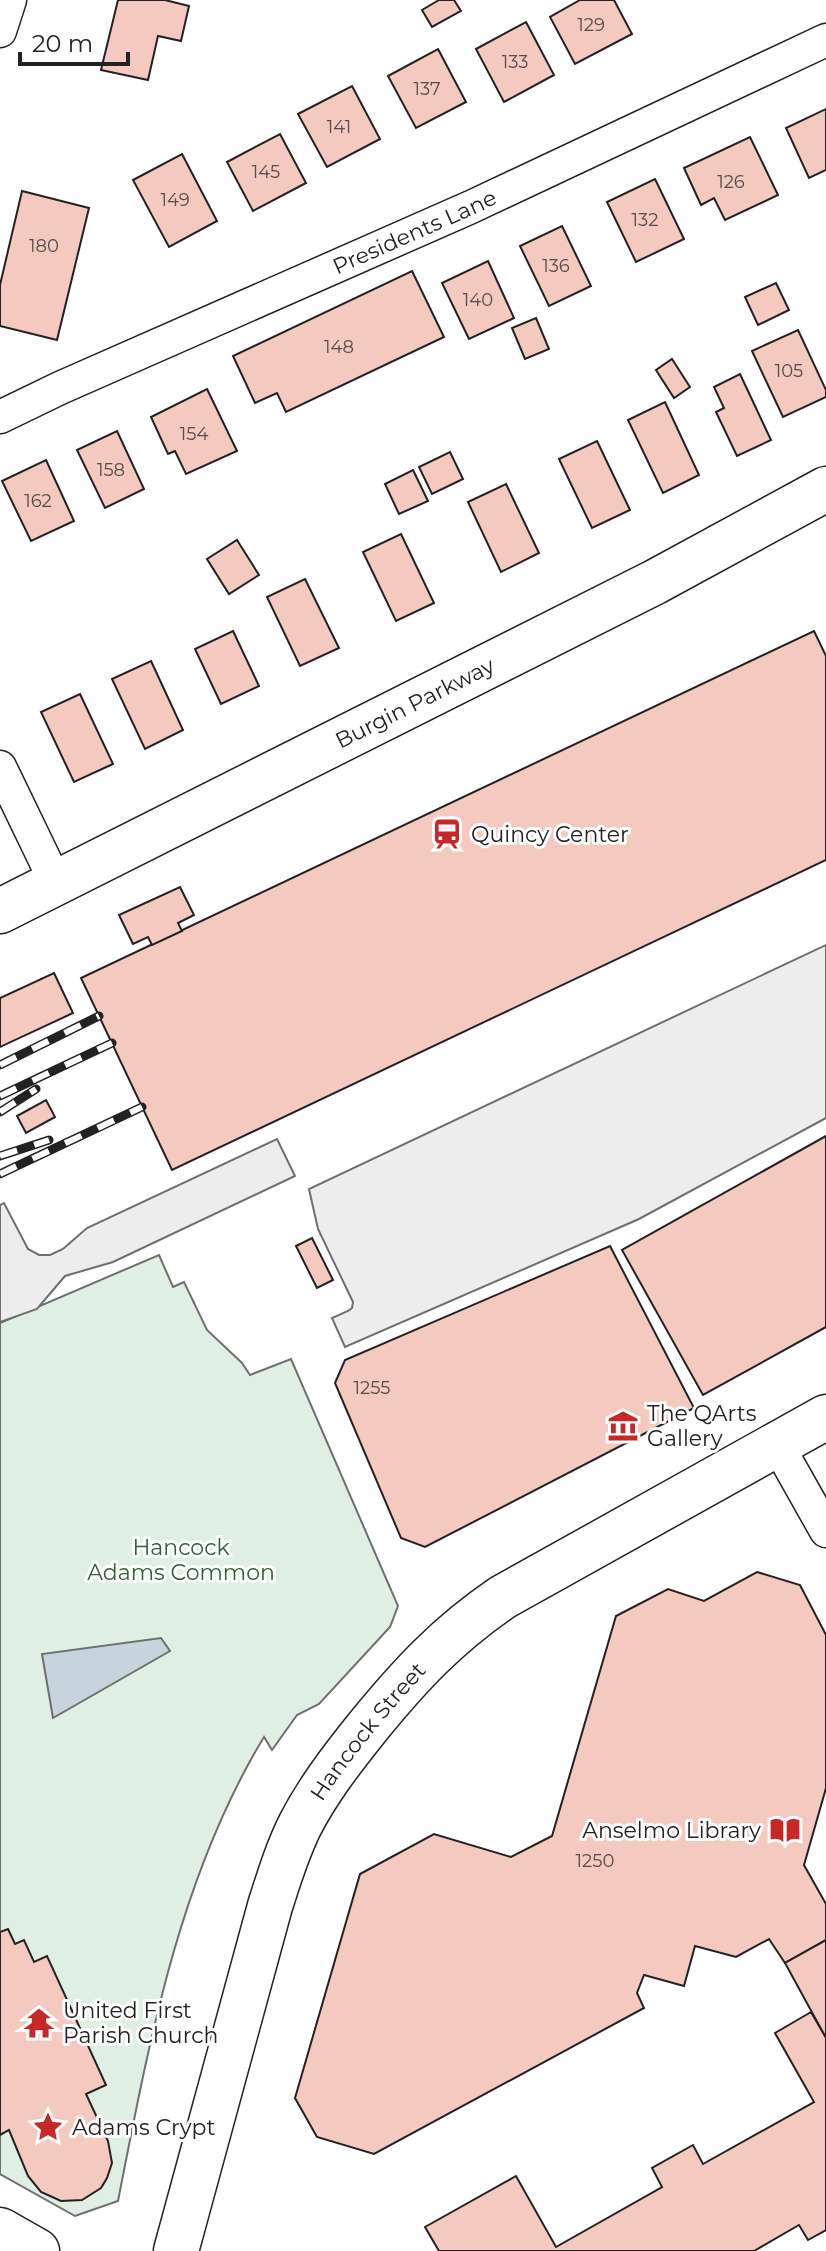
<svg xmlns="http://www.w3.org/2000/svg" width="826" height="2251" viewBox="0 0 826 2251" font-family="Montserrat,sans-serif">
	<style>
		.green { fill: #e0efe3; stroke: #6f6f6f; stroke-width: 2 }
		.parking { fill: #ededed; stroke: #6f6f6f; stroke-width: 2 }
		.water { fill: #c7d3dd; stroke: #6f6f6f; stroke-width: 2 }
		.building { fill: #f3c9c0; stroke: #222; stroke-width: 2 }
		.lines { fill: none; stroke-linecap: round; stroke-linejoin: round }
		.minor-casing { stroke: #222; stroke-width: 35 }
		.secondary-casing { stroke: #222; stroke-width: 47 }
		.primary-casing { stroke: #222; stroke-width: 47 }
		.minor { stroke: #fff; stroke-width: 32 }
		.secondary { stroke: #fff; stroke-width: 44 }
		.primary { stroke: #fff; stroke-width: 44 }
		.rail-casing { stroke: #222; stroke-width: 9 }
		.rail { stroke: #fff; stroke-width: 6; stroke-dasharray: 18; stroke-linecap: butt }
		.labels { text-anchor: middle; dominant-baseline: central; stroke-width: 6; stroke-linejoin: round; paint-order: stroke }
		.number-label { font-size: 18px; fill: #564c4a }
		.street-label { font-size: 22px; fill: #222; stroke: #fff }
		.poi-label { font-size: 22px; fill: #222; stroke: #fff; text-anchor: start }
		.park-label { font-size: 22px; fill: #2f5e38; stroke: #fff }
	</style>
	<rect width="100%" height="100%" fill="#fff"/>
	<path class="green" d="M159 1255 173 1287 184 1282 207 1330 242 1363 250 1375 291 1359 398 1606 390 1627 319 1704 297 1715 272 1750 264 1737C179 1877 149 2043 118 2201L75 2216 0 2174V1323Z"/>
	<g class="parking">
		<path d="M826 945V1118L639 1219 345 1347 332 1318 348 1311 352 1308 353 1302 318 1229 309 1189Z"/>
		<path d="M277 1139 295 1176 113 1262 65 1276 37 1309 0 1322V1205L4 1203 28 1249 39 1255H50L63 1249 87 1228Z"/>
	</g>
	<path class="water" d="M161 1638 170 1651 53 1718 42 1654Z"/>
	<g class="building">
		<path d="M118 0H165L189 6 181 41 158 36 148 80 101 70Z"/>
		<path d="M439 0H454L461 11 432 27 422 10Z"/>
		<path d="M580 0H614L632 34 575 64 550 17Z"/>
		<path d="M526 22 554 75 504 102 476 49Z"/>
		<path d="M438 49 466 102 416 128 388 76Z"/>
		<path d="M352 86 380 139 327 167 298 114Z"/>
		<path d="M826 109V170L809 178 786 128Z"/>
		<path d="M280 134 306 183 253 211 227 162Z"/>
		<path d="M750 137 778 195 725 220 714 198 701 205 684 168Z"/>
		<path d="M182 154 217 221 169 247 133 180Z"/>
		<path d="M655 179 684 239 636 262 607 202Z"/>
		<path d="M22 191 89 208 57 340 0 326V285Z"/>
		<path d="M562 226 591 286 549 306 520 246Z"/>
		<path d="M488 261 514 318 469 339 442 283Z"/>
		<path d="M412 271 444 337 286 412 277 393 255 403 233 356Z"/>
		<path d="M776 283 789 310 758 325 745 297Z"/>
		<path d="M536 318 549 349 525 359 512 328Z"/>
		<path d="M798 330 826 390V397L783 417 752 351Z"/>
		<path d="M672 359 690 387 674 398 656 370Z"/>
		<path d="M740 374 771 440 737 456 716 412 724 408 714 387Z"/>
		<path d="M207 389 237 451 186 474 175 451 168 454 151 417Z"/>
		<path d="M665 402 699 475 663 493 628 420Z"/>
		<path d="M117 431 144 489 105 508 77 450Z"/>
		<path d="M597 441 630 510 592 528 559 459Z"/>
		<path d="M450 452 463 479 432 494 419 467Z"/>
		<path d="M46 460 74 521 31 541 2 481Z"/>
		<path d="M413 470 428 501 399 514 385 484Z"/>
		<path d="M506 484 539 553 501 572 468 502Z"/>
		<path d="M401 534 434 603 396 621 363 552Z"/>
		<path d="M237 540 259 575 229 594 207 559Z"/>
		<path d="M305 579 339 648 300 666 267 597Z"/>
		<path d="M233 631 259 686 221 704 195 649Z"/>
		<path d="M814 631 826 656V860L172 1170 81 978Z"/>
		<path d="M151 661 183 730 145 749 112 679Z"/>
		<path d="M80 694 113 764 74 782 41 712Z"/>
		<path d="M180 887 194 915 178 923 182 931 152 945 148 937 133 944 119 915Z"/>
		<path d="M54 973 73 1013 0 1047V998Z"/>
		<path d="M46 1100 55 1117 26 1133 17 1116Z"/>
		<path d="M826 1136V1327L703 1395 622 1250Z"/>
		<path d="M312 1238 333 1280 317 1288 296 1246Z"/>
		<path d="M610 1246 694 1408 425 1547 401 1538 335 1383 345 1360Z"/>
		<path d="M757 1572 800 1585 826 1635V1788L804 1865 826 1904V1940L785 1963 769 1939 736 1957 695 1946 684 1986 644 1975 637 1993 644 2008 374 2154 317 2137 295 2098 360 1874 434 1834 511 1857 552 1836 616 1616 668 1589 704 1601Z"/>
		<path d="M8 1929 15 1944 24 1940 34 1962 47 1956 106 2085 86 2094 108 2141 112 2163 107 2178 101 2188 82 2200 61 2201 41 2192 28 2176 9 2130 0 2135V1932Z"/>
		<path d="M826 1940V2038L785 1963Z"/>
		<path d="M811 2012 826 2038V2230L808 2240 799 2225 754 2251H439L425 2227 516 2176 556 2247 662 2187 652 2168 693 2145 703 2164 814 2102 775 2033Z"/>
	</g>
	<g class="lines">
		<g class="minor-casing">
			<g id="minor">
				<path d="M0 31 10 0"/>
				<path id="s1" d="M0 417 60 388 471 207 826 40"/>
				<path d="M0 767 56 883"/>
				<path d="M777 1444 826 1531"/>
			</g>
		</g>
		<g class="secondary-casing">
			<g id="secondary">
				<path id="s2" d="M0 911 655 582 826 489"/>
			</g>
		</g>
		<g class="primary-casing">
			<g id="primary">
				<path d="M0 2230 37 2251"/>
				<path id="s3" d="M176 2251 270 1906C279 1878 287 1851 300 1825 318 1790 342 1759 366 1729 409 1676 447 1635 503 1597L826 1417"/>
			</g>
		</g>
		<use href="#minor" class="minor"/>
		<use href="#secondary" class="secondary"/>
		<use href="#primary" class="primary"/>
		<g class="rail-casing">
			<g id="rail">
				<path d="M0 1065 99 1016"/>
				<path d="M0 1096 112 1043"/>
				<path d="M0 1112 36 1089"/>
				<path d="M0 1156 49 1140"/>
				<path d="M0 1174 142 1107"/>
			</g>
		</g>
		<use href="#rail" class="rail"/>
	</g>
	<defs>
		<g id="station-bare" transform="scale(2.4)"><path d="M-3-6H3Q5-6 5-4V2Q5 4 3 4L4.5 6H3L1.5 4h-3L-3 6H-4.5L-3 4Q-5 4-5 2V-4Q-5-6-3-6ZM-3.5-4v3h7v-3ZM-3.5 1v1.5H-2V1ZM2 1v1.5H3.5V1Z" fill="#c62828" stroke="#fff" stroke-width="2.5" paint-order="stroke"/></g>
		<g id="museum-bare" transform="scale(2.4)"><path d="M0-6L6-3V-2H-6V-3ZM-5-1h2V3h-2ZM-1-1h2V3h-2ZM3-1h2V3H3ZM-6 4H6V6H-6Z" fill="#c62828" stroke="#fff" stroke-width="2.5" paint-order="stroke"/></g>
		<g id="library-bare" transform="scale(2.4)"><path d="M-6-4Q-3-5.5-.7-3.5V5Q-3 3-6 4ZM6-4Q3-5.5 .7-3.5V5Q3 3 6 4Z" fill="#c62828" stroke="#fff" stroke-width="2.5" paint-order="stroke"/></g>
		<g id="temple-bare" transform="scale(2.4)"><path d="M0-6L5-2H3V0L6.5 2.5H4V6H1.5V3h-3V6H-4V2.5H-6.5L-3 0V-2H-5Z" fill="#c62828" stroke="#fff" stroke-width="2.5" paint-order="stroke"/></g>
		<g id="sight-bare" transform="scale(2.4)"><path d="M0-6L1.8-2.2L6-1.7L2.9 1.2L3.7 5.4L0 3.3L-3.7 5.4L-2.9 1.2L-6-1.7L-1.8-2.2Z" fill="#c62828" stroke="#fff" stroke-width="2.5" paint-order="stroke"/></g>
	</defs>
	<g fill-rule="evenodd">
		<use href="#station-bare" x="447" y="834"/>
		<use href="#museum-bare" x="623" y="1426"/>
		<use href="#library-bare" x="785" y="1830"/>
		<use href="#temple-bare" x="39" y="2023"/>
		<use href="#sight-bare" x="48" y="2127"/>
	</g>
	<g class="labels">
		<g class="number-label">
			<text x="591" y="25">129</text>
			<text x="515" y="62">133</text>
			<text x="427" y="89">137</text>
			<text x="339" y="127">141</text>
			<text x="266" y="172">145</text>
			<text x="731" y="182">126</text>
			<text x="175" y="200">149</text>
			<text x="645" y="220">132</text>
			<text x="44" y="246">180</text>
			<text x="556" y="266">136</text>
			<text x="478" y="300">140</text>
			<text x="339" y="347">148</text>
			<text x="789" y="371">105</text>
			<text x="194" y="434">154</text>
			<text x="111" y="470">158</text>
			<text x="38" y="501">162</text>
			<text x="372" y="1388">1255</text>
			<text x="595" y="1861">1250</text>
		</g>
		<g class="street-label">
			<text stroke="none"><textPath href="#s1" startOffset="454">Presidents Lane</textPath></text>
			<text stroke="none"><textPath href="#s2" startOffset="464">Burgin Parkway</textPath></text>
			<text stroke="none"><textPath href="#s3" startOffset="560">Hancock Street</textPath></text>
		</g>
		<g class="poi-label">
			<text x="471" y="834">Quincy Center</text>
			<text x="647" y="1413">The QArts<tspan x="647" dy="25">Gallery</tspan></text>
			<text x="761" y="1830" text-anchor="end">Anselmo Library</text>
			<text x="63" y="2010">United First<tspan x="63" dy="25">Parish Church</tspan></text>
			<text x="72" y="2127">Adams Crypt</text>
		</g>
		<g class="park-label">
			<text x="181" y="1547">Hancock<tspan x="181" dy="25">Adams Common</tspan></text>
		</g>
	</g>
	<path d="M20 52v12h108v-12" fill="none" stroke="#222222" stroke-width="4"/>
	<text x="32" y="52" font-size="24" fill="#222222" stroke="#ffffff" stroke-width="6" paint-order="stroke">20 m</text>
</svg>
